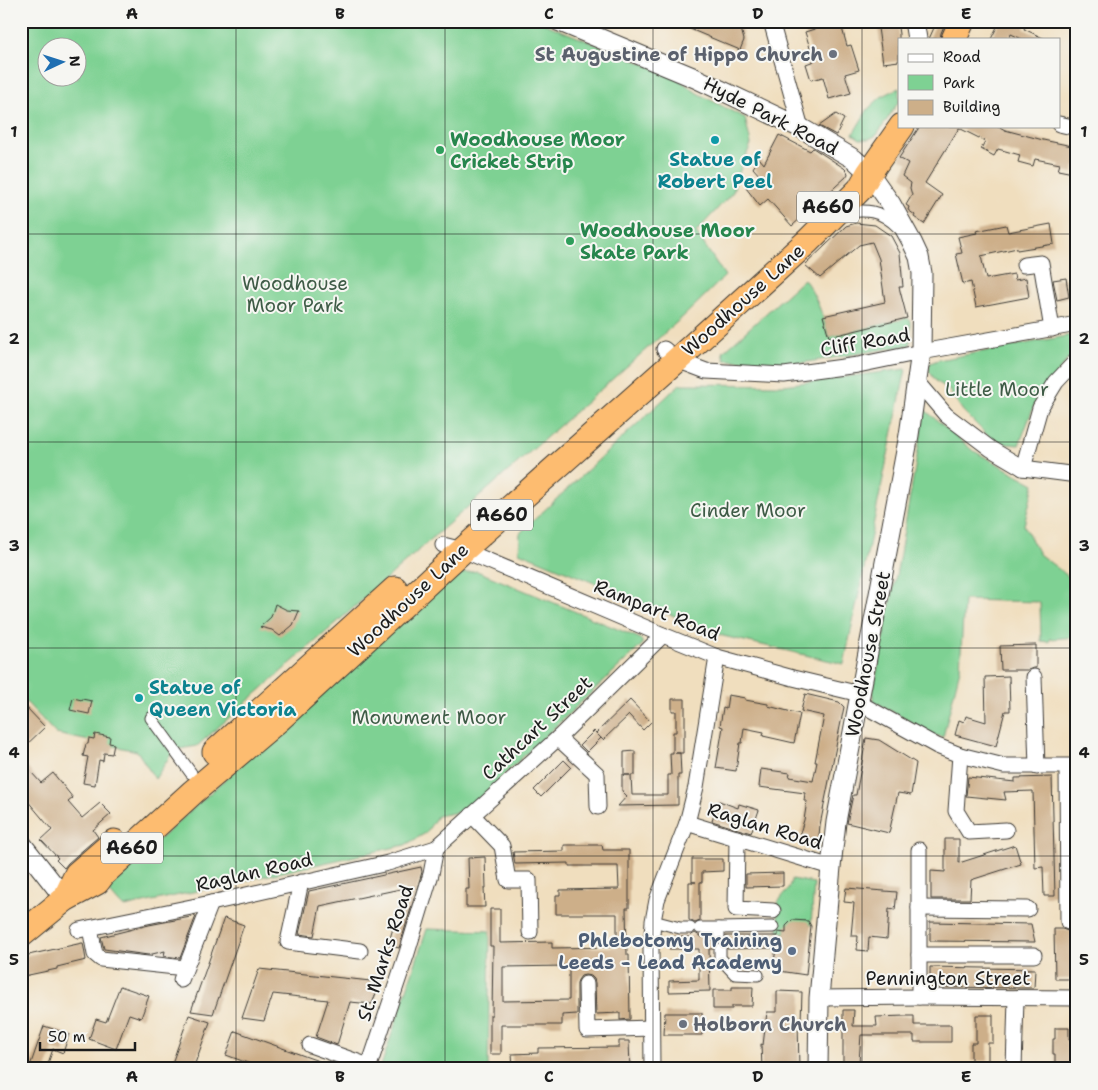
<svg xmlns="http://www.w3.org/2000/svg" width="1098" height="1090" viewBox="0 0 1098 1090" font-family="'Shantell Sans',sans-serif">
	<style>
		.green { fill: #7ed193; stroke: #4d7658; fill-rule: evenodd }
		.building { fill: #cdaf89; fill-rule: evenodd }
		.lines { fill: none; stroke-linecap: round; stroke-linejoin: round }
		.pedestrian-casing { stroke: #3c3934; stroke-width: 13 }
		.minor-casing { stroke: #3c3934; stroke-width: 17 }
		.tertiary-casing { stroke: #3c3934; stroke-width: 21 }
		.trunk-casing { stroke: #3c3934; stroke-width: 27 }
		.pedestrian { stroke: #fff; stroke-width: 11 }
		.minor { stroke: #fff; stroke-width: 15 }
		.tertiary { stroke: #fff; stroke-width: 19 }
		.trunk { stroke: #fdbc70; stroke-width: 25 }
		.grid { fill: none; stroke: #1c1c1c; stroke-width: 1; stroke-opacity: 0.55 }
		.worship-dot { fill: #6b7280; stroke: #f6f6f2; stroke-width: 2 }
		.culture-dot { fill: #0f9aa8; stroke: #f6f6f2; stroke-width: 2 }
		.leisure-dot { fill: #2e9e5b; stroke: #f6f6f2; stroke-width: 2 }
		.service-dot { fill: #5c6f8a; stroke: #f6f6f2; stroke-width: 2 }
		.labels { text-anchor: middle; dominant-baseline: central; stroke-width: 4; stroke-linejoin: round; paint-order: stroke }
		.shield { fill: #f6f6f2; stroke: #5d5d5c; stroke-width: 1 }
		.shield-label { font-size: 18px; font-weight: bold; fill: #1c1c1c }
		.worship-label { font-size: 19px; font-weight: bold; fill: #5b616d; stroke: #f6f6f2; text-anchor: end }
		.street-label { font-size: 19px; fill: #1c1c1c; stroke: #f6f6f2 }
		.leisure-label { font-size: 19px; font-weight: bold; fill: #27864d; stroke: #f6f6f2; text-anchor: start }
		.culture-label { font-size: 19px; font-weight: bold; fill: #0d838f; stroke: #f6f6f2 }
		.park-label { font-size: 19px; fill: #3e5b46; stroke: #f6f6f2 }
		.service-label { font-size: 19px; font-weight: bold; fill: #4e5e75; stroke: #f6f6f2; text-anchor: end }
		.neatline { fill: none; stroke: #1c1c1c; stroke-width: 2 }
		.grid-label { font-size: 16px; text-anchor: middle; font-weight: bold; fill: #1c1c1c }
	</style>
	<rect width="100%" height="100%" fill="#f6f6f2"/>
	<filter id="ink" filterUnits="userSpaceOnUse"><feTurbulence type="fractalNoise" baseFrequency=".02" numOctaves="2"/><feDisplacementMap in="SourceGraphic" scale="10" xChannelSelector="R" yChannelSelector="G"/><feConvolveMatrix kernelMatrix="1 2 1 2 8 2 1 2 1" color-interpolation-filters="sRGB"/></filter>
	<filter id="wash" filterUnits="userSpaceOnUse"><feTurbulence type="fractalNoise" baseFrequency=".0096" numOctaves="4" result="noise"/><feDisplacementMap in="SourceGraphic" scale="20" xChannelSelector="R" yChannelSelector="G"/><feGaussianBlur stdDeviation="1.12" result="paint"/><feColorMatrix in="noise" values="0 0 0 0 0 0 0 0 0 0 0 0 0 0 0 0 0 1.4 0 .05"/><feComposite in="paint" operator="in"/></filter>
	<g filter="url(#wash)">
		<rect width="100%" height="100%" fill="#f0debe"/>
		<g class="green">
			<path d="M21 21H538L674 76 697 93 745 118 751 144 736 180 733 192 696 232 725 276 685 315 197 746 174 750 155 779 137 751 56 734 27 703 21 700ZM48 48H78V78H48Z"/>
			<path d="M899 88V101L877 135 869 139H860L853 134 868 109 881 97Z"/>
			<path d="M804 279C817 297 823 316 829 337L907 318 911 321 910 345 796 364 725 360 723 352Z"/>
			<path d="M1077 334V348L1037 398 1019 445 995 443 963 411 948 389 936 381 929 371 930 363 938 360Z"/>
			<path d="M906 369 844 664 723 636 519 552 520 533 680 384 784 385Z"/>
			<path d="M925 410 972 450 1034 484 1024 525 1039 554 1077 583V637L1050 639 1049 642 1041 641 1040 602 964 600 960 669 943 737 934 735 873 701V692L898 565Z"/>
			<path d="M477 571 639 638 642 641V645L472 805 464 811 437 816 426 833 405 845 125 907 121 905 106 888 449 575Z"/>
			<path d="M792 879 814 883 811 926H786V933L778 932V902L789 888Z"/>
			<path d="M427 929 490 931 488 1069H380Z"/>
		</g>
		<g id="blocks">
			<g class="building">
				<path d="M671 21H739L744 40 740 50Z"/>
				<path d="M840 21 847 46 851 45 859 70 845 74 851 93 829 99 823 77 811 80 806 64 814 61 805 32Z"/>
				<path d="M877 21H897L899 34V61L883 63Z"/>
				<path d="M937 21H946L941 33 940 39H929Z"/>
				<path d="M1000 21H1027L1024 29 1045 39H1022L1011 34 1009 39H991Z"/>
				<path d="M836 114 844 119 836 135 819 126Z"/>
				<path d="M920 126H998L1005 130 1043 140 1077 147V167L1074 166 1073 173 1058 170 1060 164 1035 159 1033 166 1018 162 1020 155 998 149 994 156 981 149 985 141 959 128 925 183 942 195 924 224 914 217 915 215 908 210 909 207 906 205 912 195 910 188 911 183 902 176 908 163 899 158Z"/>
				<path d="M779 135 810 151 813 148 844 168 847 171 848 174 846 177 792 226 768 199 760 206 746 188 760 176 753 168 759 158 764 164Z"/>
				<path d="M856 223 875 225 891 236 900 253 903 287H899L907 318 829 337 823 316 885 302 879 259 872 242 859 245 820 278 805 265 846 226Z"/>
				<path d="M1051 224 1054 244 1017 250V248L981 256 986 279 1014 274 1015 280 1026 278 1029 297 976 307 971 282 963 284 956 254 962 253 958 237 977 233 976 231 1006 225 1008 232Z"/>
				<path d="M1066 278 1069 297 1057 300 1053 280Z"/>
				<path d="M275 604 287 610 299 611 293 625 280 636 272 630 260 627 271 617Z"/>
				<path d="M1036 645V668H1033L1028 670H1001L1000 646Z"/>
				<path d="M1009 676 1010 711H1005L996 746 955 735 959 720 964 722 966 716 986 722 985 677Z"/>
				<path d="M805 694 839 702 844 707 820 825 818 846 807 843 809 836 800 833 804 820 807 801H804L805 793 759 787 761 769 790 773 789 777 813 781 817 762H815L824 716 801 711Z"/>
				<path d="M728 695 745 698V700L768 704V706L800 714 794 743 763 736 764 732 744 728 742 743H740L736 771 716 768 723 727 720 726 723 708 726 709Z"/>
				<path d="M73 698 82 700V699L92 701 89 714 70 710Z"/>
				<path d="M672 699H685V737H683V753H675H680L681 775H678V805L618 806 627 796 622 791V775H630H624V752L635 751V775H631L632 795H668V775H671L670 753H673V732H676V711H672Z"/>
				<path d="M630 700 651 722 643 730 629 715 603 740 596 733Z"/>
				<path d="M26 707 45 727 21 750V711Z"/>
				<path d="M594 731 601 738 587 752 580 745Z"/>
				<path d="M95 734 110 737 109 743 114 744 112 754 104 753 103 761 99 760 95 785 83 783 88 757 83 756 86 744H88L89 738 94 739Z"/>
				<path d="M866 738 879 740 916 763 911 795 898 793 889 833 847 823 853 795H856L862 762Z"/>
				<path d="M564 760 571 767 541 797 534 790Z"/>
				<path d="M21 761 41 783 53 773 73 798 68 802 82 818 100 803 111 814 93 830 98 837 68 863 64 868 56 860 58 858 41 840 52 830 21 793Z"/>
				<path d="M968 777 1015 782V778L1052 777 1055 896H1044L1043 867 1035 868 1033 791 1004 792 1006 800 966 796Z"/>
				<path d="M719 801 738 808 739 804 759 810 751 833 712 821Z"/>
				<path d="M945 839H959V863L1015 845 1021 864 971 880 970 899H931V871L945 872Z"/>
				<path d="M564 845H602L603 850H629V908H626L627 955H629L630 1019 620 1020V1013L596 1014 595 983 594 979 591 976 585 975 581 976 578 980 577 984V1014L562 1015V1025H501V1054H490V1015H492L493 946H490V909H500V943L552 942V948L617 947V914H556V895H560V890L619 889 618 866H569V863L515 864 513 852 564 851ZM565 966 569 967V1000L503 1001V967Z"/>
				<path d="M485 857 486 888H484L485 907H466V889H469L468 858Z"/>
				<path d="M692 859H723V871L702 872V882H700V921L695 923 689 920V882H696H692Z"/>
				<path d="M421 867 422 872 399 948 388 945 405 888 320 906 314 936 299 934 309 891Z"/>
				<path d="M783 873V886L746 887V874Z"/>
				<path d="M846 888 897 892 895 910 889 909 887 939 869 937 868 951 857 950 858 936H851L854 903 844 902Z"/>
				<path d="M196 916 180 958 164 956 165 951 148 955 104 949 101 937 149 925Z"/>
				<path d="M224 918 244 925 213 1014 191 1011Z"/>
				<path d="M792 920 808 921 811 926 806 975 773 970 776 948 727 949 726 945 724 943 726 936H778V932L786 933V926Z"/>
				<path d="M930 922 1031 924 1035 942 930 941Z"/>
				<path d="M1054 929H1062L1068 931 1072 930 1073 979H1055Z"/>
				<path d="M695 933 700 936V937H712V940L715 943 713 949H709L710 991 669 992V981L699 980V949H669V937H690V936Z"/>
				<path d="M82 943H83L86 960 57 967V969L24 976V956Z"/>
				<path d="M930 967 1035 969 1034 988 930 987Z"/>
				<path d="M259 969 380 982 372 1004 350 1002 337 1045 316 1037 328 1000 273 994 264 1021 242 1018Z"/>
				<path d="M120 986 149 996 141 1018 129 1014 116 1049 89 1039 96 1019 106 1022Z"/>
				<path d="M732 987H753L752 1006H732V1009H713V990H732Z"/>
				<path d="M777 991 802 992 801 1021H798L799 1069H762L761 1044 763 1045 767 1012H777Z"/>
				<path d="M843 1010H854L853 1026H877L876 1017 905 1016H914V1025H951V1042H914V1035H861L859 1063H843Z"/>
				<path d="M665 1013H702V1035H664Z"/>
				<path d="M189 1015 210 1022 193 1069H170Z"/>
				<path d="M976 1015H993V1043H988V1061H971V1043H976Z"/>
				<path d="M44 1026 69 1034 63 1053 53 1049 46 1069H29Z"/>
				<path d="M1055 1028H1069V1039H1077V1069H1055V1054H1053V1039H1055Z"/>
				<path d="M235 1031 335 1067V1069H264L226 1055Z"/>
				<path d="M619 1041H629L630 1068 627 1069H513L512 1054 538 1053V1048L619 1047Z"/>
			</g>
		</g>
	</g>
	<g filter="url(#ink)">
		<use href="#blocks" fill-opacity="0" stroke="#3c3934" stroke-width="1"/>
		<g class="lines">
			<g class="pedestrian-casing">
				<g id="pedestrian">
					<path d="M841 213C866 209 880 209 899 228"/>
					<path d="M151 718 191 773"/>
					<path d="M653 921 680 928H690"/>
					<path d="M700 928H719V937"/>
					<path d="M719 928 773 927"/>
					<path d="M720 949V958L735 974 758 975"/>
				</g>
			</g>
			<g class="minor-casing">
				<g id="minor">
					<path d="M771 21 801 128"/>
					<path d="M1059 124 1077 128"/>
					<path d="M1024 265 1041 263 1052 329"/>
					<path d="M664 349 677 360 706 371 784 375 858 365 921 352 1077 324"/>
					<path d="M917 381 946 415 991 449 1023 468 1077 475"/>
					<path d="M1023 468 1040 408 1056 382 1077 360"/>
					<path d="M443 545 463 550 663 635 717 657 793 678 860 694"/>
					<path d="M1034 677 1037 767"/>
					<path d="M859 703 937 746 960 755 1004 766H1077"/>
					<path d="M558 738 597 774 598 807"/>
					<path d="M960 755 956 811 969 832 1006 830"/>
					<path d="M1067 767 1068 922"/>
					<path d="M472 815 502 846 508 880H529L530 932"/>
					<path d="M687 823 831 867"/>
					<path d="M737 838 736 909 773 911"/>
					<path d="M919 850V997"/>
					<path d="M301 882 288 942 360 951"/>
					<path d="M919 908 1028 909"/>
					<path d="M90 928 95 954 101 959 185 968"/>
					<path d="M79 930 211 903 388 863 436 848 558 738 663 635"/>
					<path d="M919 955H1034"/>
					<path d="M181 980 211 903"/>
					<path d="M586 984 587 1030 651 1028"/>
					<path d="M819 998 919 997 1077 998"/>
					<path d="M310 1045 369 1066"/>
					<path d="M368 1069 407 953 431 874 436 848"/>
					<path d="M652 1069 651 949 653 921 657 900 687 823 696 787 717 657"/>
					<path d="M1014 1069 1016 998"/>
				</g>
			</g>
			<g class="tertiary-casing">
				<g id="tertiary">
					<path d="M558 21 695 78 801 128 854 159 869 173 891 204 912 242 919 257 922 273 921 352 909 435 836 822 831 867 819 998 818 1069"/>
					<path d="M914 21 917 39"/>
					<path d="M21 843 65 899"/>
				</g>
			</g>
			<g class="trunk-casing">
				<g id="trunk">
					<path d="M954 39 962 21"/>
					<path d="M215 752 395 589"/>
					<path d="M65 899 77 874 114 842"/>
					<path d="M21 935 65 899 97 882 103 874 193 792 278 720 463 550 677 360 808 241 860 189 869 173 902 126"/>
				</g>
			</g>
			<use href="#pedestrian" class="pedestrian"/>
			<use href="#minor" class="minor"/>
			<use href="#tertiary" class="tertiary"/>
			<use href="#trunk" class="trunk"/>
		</g>
	</g>
	<path class="grid" d="M236 21V1069M445 21V1069M653 21V1069M862 21V1069M21 234H1077M21 442H1077M21 648H1077M21 856H1077"/>
	<g class="worship-dot">
		<circle cx="833" cy="54" r="5"/>
		<circle cx="683" cy="1024" r="5"/>
	</g>
	<g class="culture-dot">
		<circle cx="715" cy="140" r="5"/>
		<circle cx="139" cy="698" r="5"/>
	</g>
	<g class="leisure-dot">
		<circle cx="440" cy="150" r="5"/>
		<circle cx="570" cy="241" r="5"/>
	</g>
	<circle class="service-dot" cx="792" cy="951" r="5"/>
	<g class="labels">
		<g class="shield">
			<rect x="797" y="191.5" width="62" height="31" rx="4"/>
			<rect x="471" y="499.5" width="62" height="31" rx="4"/>
			<rect x="101" y="832.5" width="62" height="31" rx="4"/>
		</g>
		<g class="shield-label">
			<text x="828" y="207">A660</text>
			<text x="502" y="515">A660</text>
			<text x="132" y="848">A660</text>
		</g>
		<g class="worship-label">
			<text x="823" y="54">St Augustine of Hippo Church</text>
			<text x="693" y="1024" text-anchor="start">Holborn Church</text>
		</g>
		<g class="street-label">
			<text transform="translate(771 116) rotate(27)">Hyde Park Road</text>
			<text transform="translate(743 300) rotate(-42)">Woodhouse Lane</text>
			<text transform="translate(865 342) rotate(-10)">Cliff Road</text>
			<text transform="translate(408 600) rotate(-43)">Woodhouse Lane</text>
			<text transform="translate(657 610) rotate(22)">Rampart Road</text>
			<text transform="translate(868 654) rotate(-79)">Woodhouse Street</text>
			<text transform="translate(537 728) rotate(-43)">Cathcart Street</text>
			<text transform="translate(765 826) rotate(17)">Raglan Road</text>
			<text transform="translate(254 872) rotate(-13)">Raglan Road</text>
			<text transform="translate(385 953) rotate(-72)">St. Marks Road</text>
			<text x="948" y="978">Pennington Street</text>
		</g>
		<g class="leisure-label">
			<text x="450" y="139">Woodhouse Moor<tspan x="450" dy="22">Cricket Strip</tspan></text>
			<text x="580" y="230">Woodhouse Moor<tspan x="580" dy="22">Skate Park</tspan></text>
		</g>
		<g class="culture-label">
			<text x="715" y="159">Statue of<tspan x="715" dy="22">Robert Peel</tspan></text>
			<text x="149" y="687" text-anchor="start">Statue of<tspan x="149" dy="22">Queen Victoria</tspan></text>
		</g>
		<g class="park-label">
			<text x="295" y="283">Woodhouse<tspan x="295" dy="22">Moor Park</tspan></text>
			<text x="997" y="389">Little Moor</text>
			<text x="748" y="510">Cinder Moor</text>
			<text x="429" y="717">Monument Moor</text>
		</g>
		<g class="service-label">
			<text x="782" y="940">Phlebotomy Training<tspan x="782" dy="22">Leeds - Lead Academy</tspan></text>
		</g>
	</g>
	<rect width="1098" height="1090" fill="none" stroke="#f6f6f2" stroke-width="55"/>
	<rect x="898" y="38" width="162" height="90" fill="#f6f6f2" stroke="#9f9f9c"/>
	<rect x="908" y="54" width="25" height="8" fill="#ffffff" stroke="#9f9f9c"/>
	<text x="943" y="62" font-size="15" fill="#1c1c1c">Road</text>
	<rect x="908" y="75" width="25" height="15" fill="#7ed193" stroke="#9f9f9c"/>
	<text x="943" y="88" font-size="15" fill="#1c1c1c">Park</text>
	<rect x="908" y="100" width="25" height="15" fill="#cdaf89" stroke="#9f9f9c"/>
	<text x="943" y="112" font-size="15" fill="#1c1c1c">Building</text>
	<g transform="translate(62 62) rotate(86)"><circle r="24" fill="#f6f6f2" stroke="#9f9f9c"/>
	<path d="M0-4L9 19L0 12L-9 19Z" fill="#1f6fb2"/>
	<text y="-8" font-size="14" font-weight="bold" text-anchor="middle" fill="#1c1c1c">N</text>
	</g>
	<path d="M40 1042v8h95v-8" fill="none" stroke="#1c1c1c" stroke-width="2.5"/>
	<text x="48" y="1042" font-size="15" fill="#1c1c1c" stroke="#f6f6f2" stroke-width="4" paint-order="stroke">50 m</text>
	<rect x="28" y="28" width="1042" height="1034" class="neatline"/>
	<g class="grid-label">
		<text x="132" y="19">A</text>
		<text x="340" y="19">B</text>
		<text x="549" y="19">C</text>
		<text x="758" y="19">D</text>
		<text x="966" y="19">E</text>
		<text x="14" y="137">1</text>
		<text x="1084" y="137">1</text>
		<text x="14" y="344">2</text>
		<text x="1084" y="344">2</text>
		<text x="14" y="551">3</text>
		<text x="1084" y="551">3</text>
		<text x="14" y="758">4</text>
		<text x="1084" y="758">4</text>
		<text x="14" y="965">5</text>
		<text x="1084" y="965">5</text>
		<text x="132" y="1082">A</text>
		<text x="340" y="1082">B</text>
		<text x="549" y="1082">C</text>
		<text x="758" y="1082">D</text>
		<text x="966" y="1082">E</text>
	</g>
</svg>
